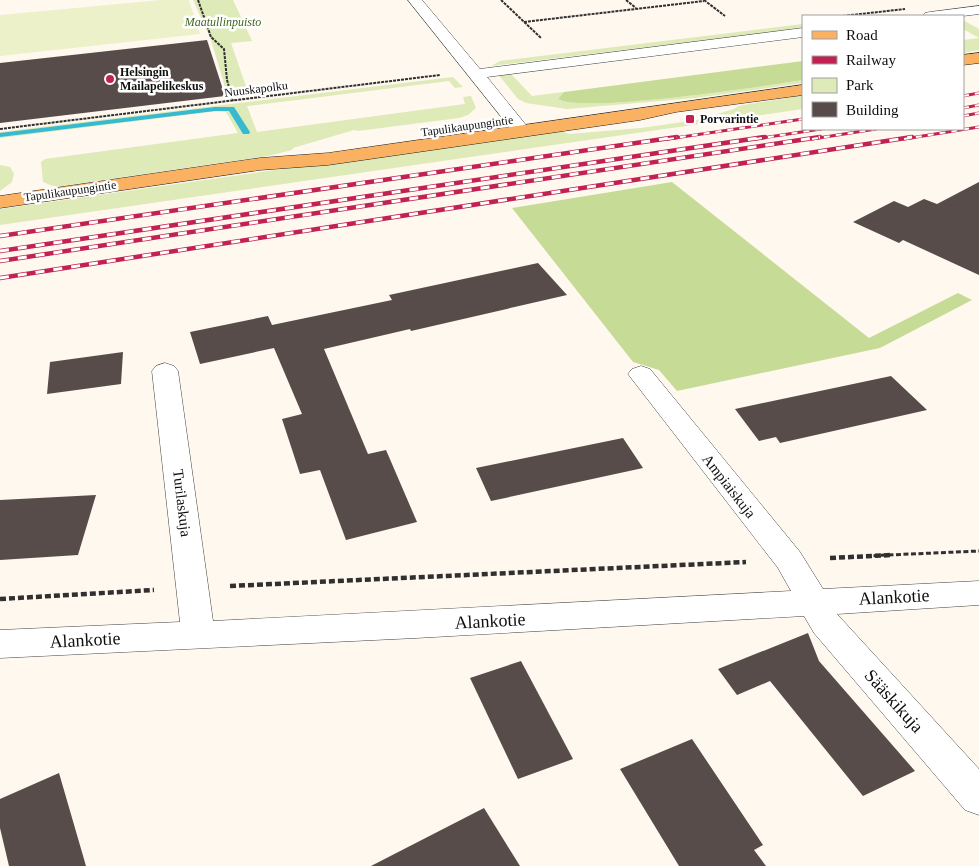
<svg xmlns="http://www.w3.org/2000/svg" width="979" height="866" viewBox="0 0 979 866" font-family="Georgia,serif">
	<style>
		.green { fill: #deeab7 }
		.forest { fill: #c6dc96 }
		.pitch { fill: #edf1c9 }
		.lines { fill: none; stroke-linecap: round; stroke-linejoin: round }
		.stream { fill: #37b9d0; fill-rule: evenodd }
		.building { fill: #574c4a }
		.minor-casing { stroke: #414141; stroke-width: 1 }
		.major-casing { stroke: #1f1f1f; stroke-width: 1 }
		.path-far2 { stroke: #303030; stroke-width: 2; stroke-dasharray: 3 1; stroke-linecap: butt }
		.path-far1 { stroke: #303030; stroke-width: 3; stroke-dasharray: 5 2.5; stroke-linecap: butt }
		.path { stroke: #303030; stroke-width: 4.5; stroke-dasharray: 6 3; stroke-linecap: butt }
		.minor { fill: #fff; fill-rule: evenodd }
		.major { fill: #fbb162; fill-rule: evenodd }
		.rail-far1-casing { stroke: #c12251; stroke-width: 3 }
		.rail-casing { stroke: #c12251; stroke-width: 4.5 }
		.rail-far1 { stroke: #fff; stroke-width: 2; stroke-dasharray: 6; stroke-linecap: butt }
		.rail { stroke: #fff; stroke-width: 3; stroke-dasharray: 9; stroke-linecap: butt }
		.poi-dot { fill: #c12251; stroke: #fff; stroke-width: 2 }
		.labels { text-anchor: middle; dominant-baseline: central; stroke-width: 5; stroke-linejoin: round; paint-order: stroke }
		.far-park-label { font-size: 12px; font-style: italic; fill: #3e671c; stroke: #fff }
		.far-poi-label { font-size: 12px; font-weight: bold; fill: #0e0e0e; stroke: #fff; text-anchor: start }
		.far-street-label { font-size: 12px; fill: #0e0e0e; stroke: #fff }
		.street-label { font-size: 15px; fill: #0e0e0e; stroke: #fff }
		.near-street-label { font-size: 18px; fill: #0e0e0e; stroke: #fff }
	</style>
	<rect width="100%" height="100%" fill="#fff8ef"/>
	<g class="green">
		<path d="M193 0H233L252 41 231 43 249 95 228 97 211 40Z"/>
		<path d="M963 20 979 29V50L963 53V40L979 38 963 29Z"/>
		<path d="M803 24V28L491 66 500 61Z"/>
		<path d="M509 72 532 96 564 92 558 99C579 114 767 86 803 80V83L695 98 567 109 526 103 518 99 497 73Z"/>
		<path d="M453 77 463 87 455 88 449 81 247 106 257 132 465 104 463 97 471 96 476 108 468 115 459 118 358 131 354 130 293 148 292 150 268 156 55 187 43 182 41 162 45 159 238 133 226 112 217 111 0 138V132Z"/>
		<path d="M803 95V109L0 225V209L542 132 560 131 569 134 641 128 697 120 734 109 738 106Z"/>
		<path d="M0 165 10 167 14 174 12 182 0 191Z"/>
	</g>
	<g class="forest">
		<path d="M803 61V80C766 86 580 114 558 99L564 92Z"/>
		<path d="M672 182 869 338 958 293 972 300 880 348 677 391 659 370 633 362 512 208Z"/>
	</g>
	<path class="pitch" d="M161 0H189L200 34 0 56V15Z"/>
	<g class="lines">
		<path class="stream" d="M215 107H234L250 132 249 134H243L229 111H215L0 137V133Z"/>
	</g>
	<g class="building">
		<path d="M207 40 225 96 0 123V63Z"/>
		<path d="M979 182V275L903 240 899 243 853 222 894 201 908 207 924 199 937 204Z"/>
		<path d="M538 263 567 295 411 331 410 329 324 349 368 454 386 450 417 522 346 540 320 470 300 474 282 419 302 414 274 348 200 364 190 332 268 316 272 325 392 300 389 295Z"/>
		<path d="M123 352 121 384 47 394 50 362Z"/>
		<path d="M891 376 927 410 780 443 776 437 759 441 735 409Z"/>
		<path d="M623 438 643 468 491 501 476 468Z"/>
		<path d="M96 495 78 555 0 560V500Z"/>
		<path d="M808 633 819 661 915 771 863 796 770 681 737 695 718 669Z"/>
		<path d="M521 661 573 759 518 779 470 678Z"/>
		<path d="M692 739 763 845 754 850 766 866H679L620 769Z"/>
		<path d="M59 773 86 866H9L0 828V799Z"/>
		<path d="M484 808 520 866H371Z"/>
	</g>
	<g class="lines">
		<g class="minor-casing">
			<g id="minor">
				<path d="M408 0H422L480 69 803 28V37L487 77 530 130 527 134 521 135 515 134Z"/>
				<path d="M979 6V14L963 16H923L925 13 930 12Z"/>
				<path d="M165 363 174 366 178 371 213 621 791 591 778 568 628 374 632 369 641 366 650 369 800 552 823 589 979 581V605L837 614 979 769V815L965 810 814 633 804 616 416 638 0 658V630L180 622 152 371 156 366Z"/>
			</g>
		</g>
		<g class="major-casing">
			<g id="major">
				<path d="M979 53V63L963 65V55Z"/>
				<path d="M803 85V95L676 112 640 120 328 165 260 170 0 208V196L260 158 328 153Z"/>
			</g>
		</g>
		<g class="path-far2">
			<path d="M198 0 211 37 224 49 227 80 233 101"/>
			<path d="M501 0 541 38"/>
			<path d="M626 0 636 8"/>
			<path d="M704 0 725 16"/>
			<path d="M843 16 905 9"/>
			<path d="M524 22 704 1"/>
			<path d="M0 129 440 75"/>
		</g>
		<path class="path-far1" d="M866 556 979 551"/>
		<g class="path">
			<path d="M830 558 892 555"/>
			<path d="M230 586 746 562"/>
			<path d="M0 599 154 590"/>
		</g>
		<use href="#minor" class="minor"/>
		<use href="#major" class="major"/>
		<g class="rail-far1-casing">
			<g id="rail-far1">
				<path d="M963 96 979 93"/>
				<path d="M963 108 979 105"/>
				<path d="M963 116 979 113"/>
				<path d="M668 139 803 119"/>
				<path d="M756 139 821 129"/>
				<path d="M812 139 876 129"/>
				<path d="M904 139 979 127"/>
			</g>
		</g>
		<g class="rail-casing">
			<g id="rail">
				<path d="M0 236 677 137"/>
				<path d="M0 251 765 137"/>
				<path d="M0 261 820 137"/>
				<path d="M0 278 912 137"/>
			</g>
		</g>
		<use href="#rail-far1" class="rail-far1"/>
		<use href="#rail" class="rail"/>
	</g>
	<g class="poi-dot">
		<circle cx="110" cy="79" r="5"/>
		<rect x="685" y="114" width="10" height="10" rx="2.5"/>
	</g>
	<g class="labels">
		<g class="far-park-label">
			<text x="223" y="22">Maatullinpuisto</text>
		</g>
		<g class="far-poi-label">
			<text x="120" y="72">Helsingin<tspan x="120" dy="14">Mailapelikeskus</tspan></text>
			<text x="700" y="119">Porvarintie</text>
		</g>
		<g class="far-street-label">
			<text transform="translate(256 89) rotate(-7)">Nuuskapolku</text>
			<text transform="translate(467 126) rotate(-8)">Tapulikaupungintie</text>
			<text transform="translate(70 191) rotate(-8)">Tapulikaupungintie</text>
		</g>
		<g class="street-label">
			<text transform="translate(729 486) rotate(52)">Ampiaiskuja</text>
			<text transform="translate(182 503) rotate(83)">Turilaskuja</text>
		</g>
		<g class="near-street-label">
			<text transform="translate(894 597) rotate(-3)">Alankotie</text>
			<text transform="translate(490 621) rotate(-3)">Alankotie</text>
			<text transform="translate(85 640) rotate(-3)">Alankotie</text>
			<text transform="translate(894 701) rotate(48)">Sääskikuja</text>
		</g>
	</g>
	<rect x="802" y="15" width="162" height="115" fill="#ffffff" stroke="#9f9f9f"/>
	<rect x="812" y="31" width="25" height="8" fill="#fbb162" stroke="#9f9f9f"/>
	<text x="846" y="40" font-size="15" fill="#0e0e0e">Road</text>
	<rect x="812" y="56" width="25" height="8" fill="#c12251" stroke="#9f9f9f"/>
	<text x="846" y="65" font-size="15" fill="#0e0e0e">Railway</text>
	<rect x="812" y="78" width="25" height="15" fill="#deeab7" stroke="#9f9f9f"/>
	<text x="846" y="90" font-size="15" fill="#0e0e0e">Park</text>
	<rect x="812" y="102" width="25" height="15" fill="#574c4a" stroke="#9f9f9f"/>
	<text x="846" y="115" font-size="15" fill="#0e0e0e">Building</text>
</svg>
